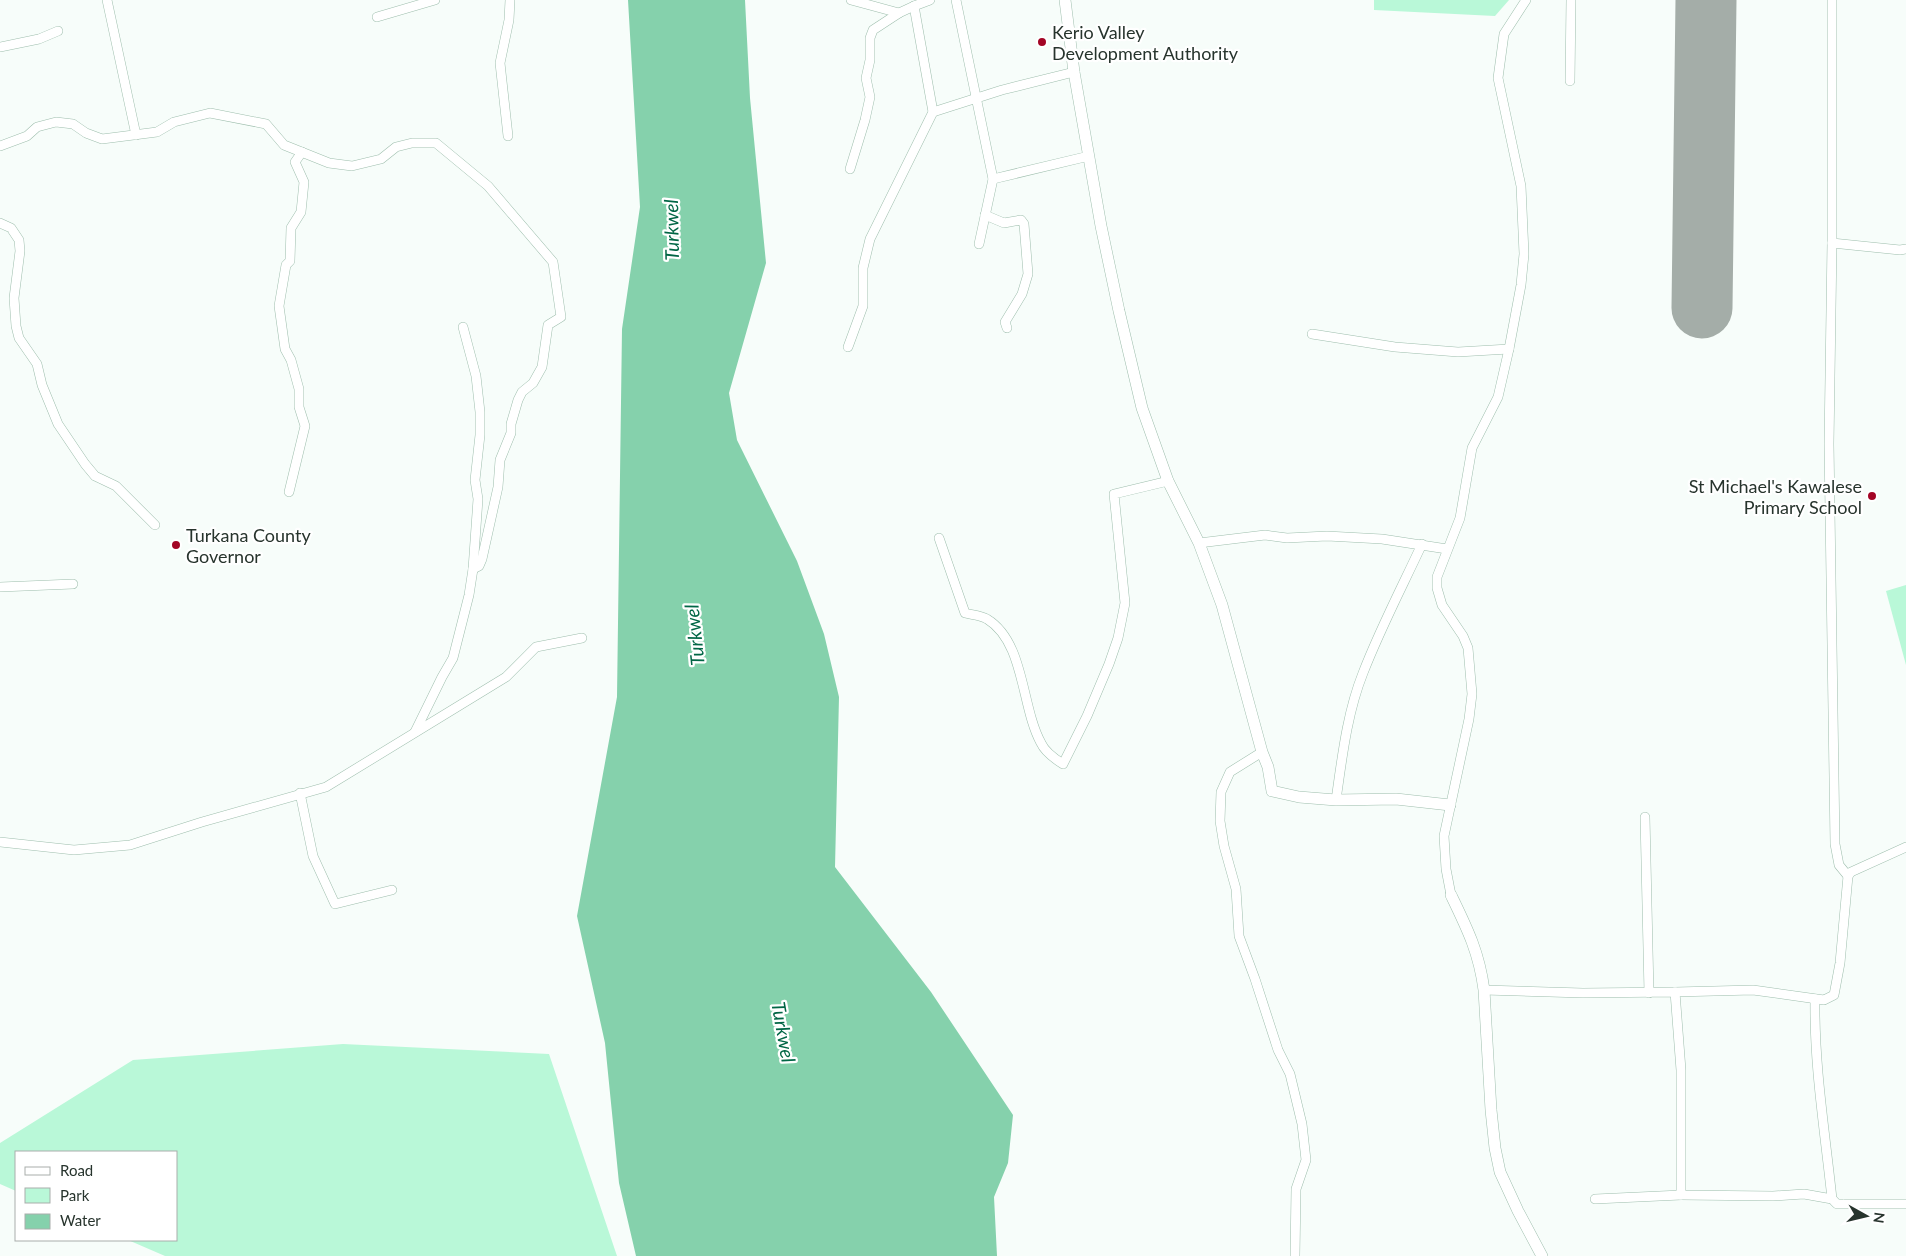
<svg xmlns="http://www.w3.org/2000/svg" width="1906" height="1256" viewBox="0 0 1906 1256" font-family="Lato,sans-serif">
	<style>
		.green { fill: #b9f8d8 }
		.water { fill: #85d1ac }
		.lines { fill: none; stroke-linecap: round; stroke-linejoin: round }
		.runway { stroke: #a4ada8; stroke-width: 61 }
		.minor-casing { stroke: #9ebead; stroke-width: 10 }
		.tertiary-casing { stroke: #9ebead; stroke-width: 12 }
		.minor { stroke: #fff; stroke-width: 9 }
		.tertiary { stroke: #fff; stroke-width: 11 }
		.poi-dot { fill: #a30525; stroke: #fff; stroke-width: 2 }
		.labels { text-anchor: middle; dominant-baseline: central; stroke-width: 4.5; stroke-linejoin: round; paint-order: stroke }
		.poi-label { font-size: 18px; fill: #27342d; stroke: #fff; text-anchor: start }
		.water-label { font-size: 19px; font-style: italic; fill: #016645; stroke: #fff }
	</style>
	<rect width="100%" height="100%" fill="#f7fdfa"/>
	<g class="green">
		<path d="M1374 0H1509L1495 16 1374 10Z"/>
		<path d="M1906 585V665L1886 591Z"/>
		<path d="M343 1044 549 1054 617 1256H165L128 1240H176V1152H16V1191L0 1184V1143L133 1060Z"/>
	</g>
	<path class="water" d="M628 0H745L750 98 766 263 729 393 737 440 797 561 824 634 839 697 835 867 931 992 1013 1115 1008 1163 994 1197 997 1256H636L619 1183 605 1043 577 916 617 697 622 329 640 207Z"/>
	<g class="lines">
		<path class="runway" d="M1702 308 1706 0"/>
		<g class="minor-casing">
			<g id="minor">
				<path d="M107 0 136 135"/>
				<path d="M851 0 899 13 914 6"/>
				<path d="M956 0 993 179 979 244"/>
				<path d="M1832 0V243L1829 444 1835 844 1839 865 1848 876"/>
				<path d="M377 17 435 0"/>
				<path d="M0 47 39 39 58 31"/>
				<path d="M1570 81 1571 0"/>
				<path d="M933 112 1002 90 1074 72"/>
				<path d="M508 136 500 63 509 20 510 0"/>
				<path d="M0 146 27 136 37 127 56 122 73 124 86 133 102 139 157 132 174 122 210 113 266 124 284 145 329 163 352 166 381 159 396 147 412 143H436L488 186 553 262 561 317 548 325 542 367 533 383 522 392 518 400 511 424V433L500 460 498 487 482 559 479 566 473 569"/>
				<path d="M850 169 865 120 870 97 866 78 870 60V38L873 30 899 13"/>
				<path d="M993 179 1089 156"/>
				<path d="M985 215 1004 223 1021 220 1024 224 1028 274 1022 294 1005 322 1007 328"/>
				<path d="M0 223 11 228 19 240 20 251 14 298 16 326 19 338 37 364 42 385 58 424 85 464 95 476 116 486 155 525"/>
				<path d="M1832 243 1900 250 1906 249"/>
				<path d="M1312 334 1395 347 1458 352 1509 349"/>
				<path d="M848 347 863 306V268L870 239 933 112 914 6 930 0"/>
				<path d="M289 492 305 426 299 407V389L291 360 285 349 279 306 286 265 290 261 291 228 301 212 304 182 295 162 302 152"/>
				<path d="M939 538 965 613C972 615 980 615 987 619 1025 642 1021 707 1041 743 1045 752 1055 759 1063 764L1087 716 1109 664 1118 638 1125 603 1114 494 1168 481"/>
				<path d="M1199 543 1265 535 1287 538 1327 536 1382 539 1447 549"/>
				<path d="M0 587 73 584"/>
				<path d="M415 732 442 677 453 658 469 595 473 569 478 499 475 480 480 435V412L476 376 463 327"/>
				<path d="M1262 752 1230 772 1221 792 1220 821 1224 846 1236 889 1239 936 1255 979 1278 1050 1290 1074 1302 1124 1306 1160 1296 1189 1295 1256"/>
				<path d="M300 793 313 856 335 904 392 890"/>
				<path d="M1336 800C1342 758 1347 713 1363 673 1380 629 1402 587 1422 544"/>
				<path d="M1645 817 1649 993"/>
				<path d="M0 842 74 850 130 845 202 822 326 787 506 677 536 647 582 638"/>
				<path d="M1451 895 1446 869 1444 836 1469 719 1472 694 1468 648 1463 636 1442 605 1437 588V577L1460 518 1472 448 1498 397 1509 349 1521 285 1524 254 1521 186 1498 78 1504 34 1526 0"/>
				<path d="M1484 990 1583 993 1675 992 1681 1070V1195L1773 1196 1804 1194 1832 1199 1837 1204H1906"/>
				<path d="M1675 992 1753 990 1824 1000 1834 995 1840 963 1848 876 1851 872 1906 847"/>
				<path d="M1815 999C1814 1066 1825 1132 1832 1199"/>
				<path d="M1595 1199 1681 1195"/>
			</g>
		</g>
		<g class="tertiary-casing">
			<g id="tertiary">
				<path d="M1065 0 1074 72 1101 226 1119 311 1142 408 1168 481 1199 543 1222 605 1262 752 1268 767 1272 791 1299 797 1336 800 1396 799 1450 805"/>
				<path d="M1451 895C1467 928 1479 952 1484 990L1491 1110 1495 1148 1500 1172 1518 1211 1542 1256"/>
			</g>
		</g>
		<use href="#minor" class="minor"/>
		<use href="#tertiary" class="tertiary"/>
	</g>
	<g class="poi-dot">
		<circle cx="1042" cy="42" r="5"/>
		<circle cx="1872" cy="496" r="5"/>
		<circle cx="176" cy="545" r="5"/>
	</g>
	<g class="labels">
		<g class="poi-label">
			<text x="1052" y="32">Kerio Valley<tspan x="1052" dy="21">Development Authority</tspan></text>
			<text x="1862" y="486" text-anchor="end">St Michael's Kawalese<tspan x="1862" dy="21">Primary School</tspan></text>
			<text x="186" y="535">Turkana County<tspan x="186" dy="21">Governor</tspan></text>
		</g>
		<g class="water-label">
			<text transform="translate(671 230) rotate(-91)">Turkwel</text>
			<text transform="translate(694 635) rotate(-96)">Turkwel</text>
			<text transform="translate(784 1032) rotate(80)">Turkwel</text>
		</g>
	</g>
	<rect x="15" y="1151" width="162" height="90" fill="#ffffff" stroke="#a9aeab"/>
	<rect x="25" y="1167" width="25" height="8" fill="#ffffff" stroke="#a9aeab"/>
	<text x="60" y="1176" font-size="15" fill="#27342d">Road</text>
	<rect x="25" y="1188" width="25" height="15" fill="#b9f8d8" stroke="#a9aeab"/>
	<text x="60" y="1201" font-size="15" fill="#27342d">Park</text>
	<rect x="25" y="1214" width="25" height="15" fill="#85d1ac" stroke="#a9aeab"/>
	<text x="60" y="1226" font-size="15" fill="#27342d">Water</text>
	<g transform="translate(1866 1216) rotate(98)" stroke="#ffffff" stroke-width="4" paint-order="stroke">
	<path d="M0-4L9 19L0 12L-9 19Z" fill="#27342d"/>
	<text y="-8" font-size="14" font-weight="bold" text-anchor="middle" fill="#27342d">N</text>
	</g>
</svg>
